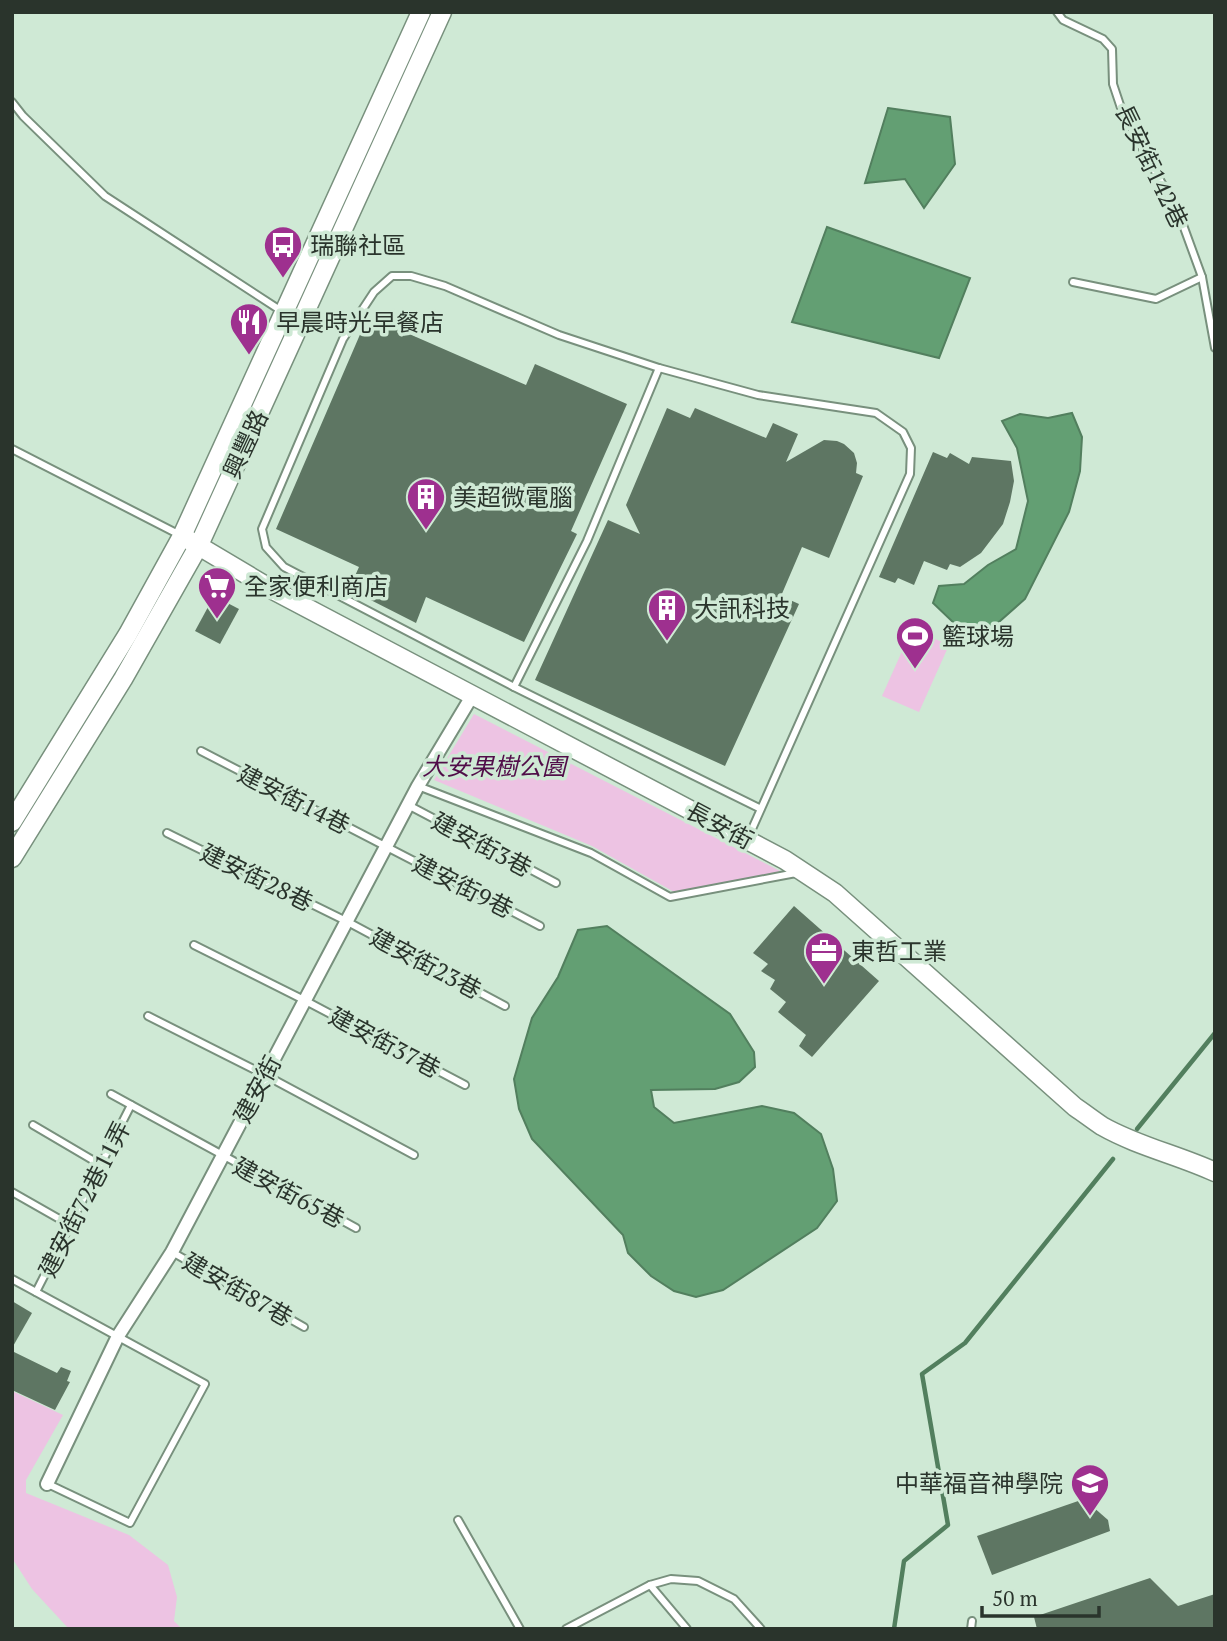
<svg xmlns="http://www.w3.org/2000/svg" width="1227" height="1641" viewBox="0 0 1227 1641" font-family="'PT Serif','Noto Sans TC',serif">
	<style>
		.green { fill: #edc3e3 }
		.water { fill: #639f73; stroke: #527f5e; stroke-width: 2 }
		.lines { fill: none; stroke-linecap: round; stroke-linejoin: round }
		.stream { stroke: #527f5e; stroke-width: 4.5 }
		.building { fill: #5e7663 }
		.lane-casing { stroke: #78907d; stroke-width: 10 }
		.street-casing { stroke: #78907d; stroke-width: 16 }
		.secondary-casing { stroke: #78907d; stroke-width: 21 }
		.lane { stroke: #fff; stroke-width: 6 }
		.street { stroke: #fff; stroke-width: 12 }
		.secondary { stroke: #fff; stroke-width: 18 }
		.labels { text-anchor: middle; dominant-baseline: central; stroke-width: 7; stroke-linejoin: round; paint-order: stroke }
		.street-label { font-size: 24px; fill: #2a342c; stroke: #cfe9d5 }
		.poi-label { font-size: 24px; fill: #2a342c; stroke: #cfe9d5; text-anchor: start }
		.park-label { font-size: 24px; font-style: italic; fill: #510d49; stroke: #cfe9d5 }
	</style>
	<rect width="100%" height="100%" fill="#cfe9d5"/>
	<g class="green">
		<path d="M912 629 949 645 919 712 882 696Z"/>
		<path d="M474 714 782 872 676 893 592 846 434 780Z"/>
		<path d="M12 1391 63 1415 26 1480V1493L129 1535 168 1565 177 1597 174 1621 182 1629H69L32 1589 12 1558Z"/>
	</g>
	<g class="water">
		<path d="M888 108 950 117 955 164 924 208 905 179 865 183Z"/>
		<path d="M827 227 970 278 939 358 792 322Z"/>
		<path d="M1072 413 1082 437 1080 471 1069 512 1025 599 983 636 958 627 933 603 939 586 964 584 988 565 1016 549 1028 501 1017 448 1002 421 1020 414 1048 418Z"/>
		<path d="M607 926 730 1014 754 1052 755 1067 739 1082 715 1089 651 1090 654 1107 674 1123 762 1106 794 1113 821 1134 833 1169 837 1201 817 1228 723 1290 696 1297 674 1291 651 1276 628 1253 623 1235 532 1139 519 1109 514 1079 532 1018 558 977 578 930Z"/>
	</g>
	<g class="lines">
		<g class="stream">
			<path d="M1137 1129 1215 1033"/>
			<path d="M894 1629 904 1561 948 1525 922 1374 965 1343 1113 1159"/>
		</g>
	</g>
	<g class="building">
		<path d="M368 316 526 385 535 364 627 404 571 531 577 534 524 642 426 597 416 623 349 589 359 567 276 529Z"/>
		<path d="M667 408 690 418 695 408 766 438 773 423 798 434 786 462 824 440 837 441 844 444 854 453 857 463 856 473 863 476 829 558 802 547 781 596 799 604 725 766 535 680 608 520 640 534 626 505Z"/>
		<path d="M933 452 947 458 950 453 969 464 972 457 1011 461 1014 481 1010 502 1003 524 981 553 960 567 950 564 947 570 924 561 914 585 898 578 895 583 879 577Z"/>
		<path d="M214 596 239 609 220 644 195 631Z"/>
		<path d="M794 906 879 981 812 1057 799 1046 806 1035 778 1012 786 1002 770 989 775 980 761 971 768 964 753 953Z"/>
		<path d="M12 1301 32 1313 12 1348Z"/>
		<path d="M12 1351 57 1373 61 1367 71 1371 67 1381 70 1382 55 1410 12 1390Z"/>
		<path d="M1084 1499 1108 1520 1110 1531 992 1575 977 1536Z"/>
		<path d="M1150 1578 1178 1606 1215 1594V1629H1037L1034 1617Z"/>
	</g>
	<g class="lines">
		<g class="lane-casing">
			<g id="lane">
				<path d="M1057 12 1063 20 1103 39 1112 49 1113 84 1123 114 1179 214 1202 277 1215 348"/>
				<path d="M12 102 23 116 105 196 283 312"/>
				<path d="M1073 282 1156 299 1202 277"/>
				<path d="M12 449 180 535"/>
				<path d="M514 687 587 541 659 368"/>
				<path d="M201 751 540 926"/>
				<path d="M418 786 591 853 670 897 796 873"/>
				<path d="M408 805 556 883"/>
				<path d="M167 833 346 921 505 1006"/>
				<path d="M748 838 910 474 911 448 903 432 876 413 758 395 659 368 559 335 445 286 411 276H392L374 292 343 339 262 529 266 547 284 567 514 687 761 809"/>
				<path d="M194 945 304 1000 465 1085"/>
				<path d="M148 1016 265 1075 414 1155"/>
				<path d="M111 1094 356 1228"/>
				<path d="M33 1125 101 1165"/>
				<path d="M12 1192 70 1225"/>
				<path d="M172 1252 304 1327"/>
				<path d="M12 1279 205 1384 130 1523 48 1484"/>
				<path d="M36 1292 131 1105"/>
				<path d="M458 1520 520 1629"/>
				<path d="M650 1585 687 1629"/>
				<path d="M566 1629 650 1585 671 1579 698 1581 734 1599 761 1629"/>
				<path d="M971 1629 972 1621"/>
			</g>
		</g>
		<g class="street-casing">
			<path id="street" d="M47 1484 118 1336 172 1252 418 786 472 696"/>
		</g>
		<g class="secondary-casing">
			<g id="secondary">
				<path d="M182 536 271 589 785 860 835 893 1075 1107C1084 1113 1093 1120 1102 1126 1137 1146 1178 1155 1215 1172"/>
				<path d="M12 822 128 634 182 536 421 12"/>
				<path d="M12 858 123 679 199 545 442 12"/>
			</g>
		</g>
		<use href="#lane" class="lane"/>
		<use href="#street" class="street"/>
		<use href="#secondary" class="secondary"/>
	</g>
	<defs>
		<g id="bus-pin" transform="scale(2.0125)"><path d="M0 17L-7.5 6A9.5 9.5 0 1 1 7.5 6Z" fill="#9e308f" stroke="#cfe9d5"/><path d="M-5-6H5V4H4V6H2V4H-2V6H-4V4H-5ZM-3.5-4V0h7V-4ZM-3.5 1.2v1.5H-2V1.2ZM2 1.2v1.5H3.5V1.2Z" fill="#fff"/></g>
		<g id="restaurant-pin" transform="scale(2.0125)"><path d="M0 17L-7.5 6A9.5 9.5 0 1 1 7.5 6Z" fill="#9e308f" stroke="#cfe9d5"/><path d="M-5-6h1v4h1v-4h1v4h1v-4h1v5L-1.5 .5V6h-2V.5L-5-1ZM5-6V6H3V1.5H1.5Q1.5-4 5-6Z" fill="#fff"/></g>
		<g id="building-pin" transform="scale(2.0125)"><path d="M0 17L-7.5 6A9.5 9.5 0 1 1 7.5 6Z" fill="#9e308f" stroke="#cfe9d5"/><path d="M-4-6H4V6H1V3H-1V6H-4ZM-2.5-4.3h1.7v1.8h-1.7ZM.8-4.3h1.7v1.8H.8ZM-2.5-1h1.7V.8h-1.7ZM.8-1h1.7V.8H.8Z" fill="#fff"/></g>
		<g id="supermarket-pin" transform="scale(2.0125)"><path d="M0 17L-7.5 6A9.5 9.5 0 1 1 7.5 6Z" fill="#9e308f" stroke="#cfe9d5"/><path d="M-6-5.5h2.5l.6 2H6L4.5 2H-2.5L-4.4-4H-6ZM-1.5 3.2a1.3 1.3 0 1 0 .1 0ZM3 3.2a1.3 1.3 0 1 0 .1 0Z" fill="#fff"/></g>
		<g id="stadium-pin" transform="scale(2.0125)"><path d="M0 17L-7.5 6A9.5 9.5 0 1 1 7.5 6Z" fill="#9e308f" stroke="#cfe9d5"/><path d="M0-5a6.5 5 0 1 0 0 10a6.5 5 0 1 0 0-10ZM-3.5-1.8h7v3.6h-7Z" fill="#fff"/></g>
		<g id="office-pin" transform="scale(2.0125)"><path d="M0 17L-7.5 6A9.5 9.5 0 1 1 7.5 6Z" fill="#9e308f" stroke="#cfe9d5"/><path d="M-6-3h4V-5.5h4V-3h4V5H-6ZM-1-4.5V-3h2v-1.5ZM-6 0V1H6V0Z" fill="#fff"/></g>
		<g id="university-pin" transform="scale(2.0125)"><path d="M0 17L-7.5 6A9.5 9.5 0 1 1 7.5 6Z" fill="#9e308f" stroke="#cfe9d5"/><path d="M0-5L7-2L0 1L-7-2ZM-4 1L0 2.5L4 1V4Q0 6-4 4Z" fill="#fff"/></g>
	</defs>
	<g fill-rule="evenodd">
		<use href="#bus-pin" x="283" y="245"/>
		<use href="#restaurant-pin" x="249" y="322"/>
		<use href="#building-pin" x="426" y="497"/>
		<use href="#supermarket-pin" x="217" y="586"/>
		<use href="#building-pin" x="667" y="608"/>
		<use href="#stadium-pin" x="915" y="636"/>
		<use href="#office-pin" x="824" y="951"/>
		<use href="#university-pin" x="1090" y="1483"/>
	</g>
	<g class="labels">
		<g class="street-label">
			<text transform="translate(1152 166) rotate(64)">長安街142巷</text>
			<text transform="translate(245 444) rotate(-65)">興豐路</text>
			<text transform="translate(294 799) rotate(27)">建安街14巷</text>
			<text transform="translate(720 825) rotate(28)">長安街</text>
			<text transform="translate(482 844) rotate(28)">建安街3巷</text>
			<text transform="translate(257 877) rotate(26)">建安街28巷</text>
			<text transform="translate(463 886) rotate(27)">建安街9巷</text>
			<text transform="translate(426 963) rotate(28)">建安街23巷</text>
			<text transform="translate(385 1042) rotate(28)">建安街37巷</text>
			<text transform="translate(257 1089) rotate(-62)">建安街</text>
			<text transform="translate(289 1192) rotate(28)">建安街65巷</text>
			<text transform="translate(84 1199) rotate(-63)">建安街72巷11弄</text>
			<text transform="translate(238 1289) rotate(30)">建安街87巷</text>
		</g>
		<g class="poi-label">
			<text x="310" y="245">瑞聯社區</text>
			<text x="276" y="322">早晨時光早餐店</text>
			<text x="453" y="497">美超微電腦</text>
			<text x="244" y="586">全家便利商店</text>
			<text x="694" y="608">大訊科技</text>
			<text x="942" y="636">籃球場</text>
			<text x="851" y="951">東哲工業</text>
			<text x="1063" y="1483" text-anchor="end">中華福音神學院</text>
		</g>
		<g class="park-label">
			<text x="494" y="766">大安果樹公園</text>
		</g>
	</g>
	<rect width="1227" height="1641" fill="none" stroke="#2a342c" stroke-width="28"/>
	<path d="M982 1606v10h117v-10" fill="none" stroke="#2a342c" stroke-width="3.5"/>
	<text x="992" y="1606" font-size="21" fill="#2a342c" stroke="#cfe9d5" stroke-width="5" paint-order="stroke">50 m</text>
</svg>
